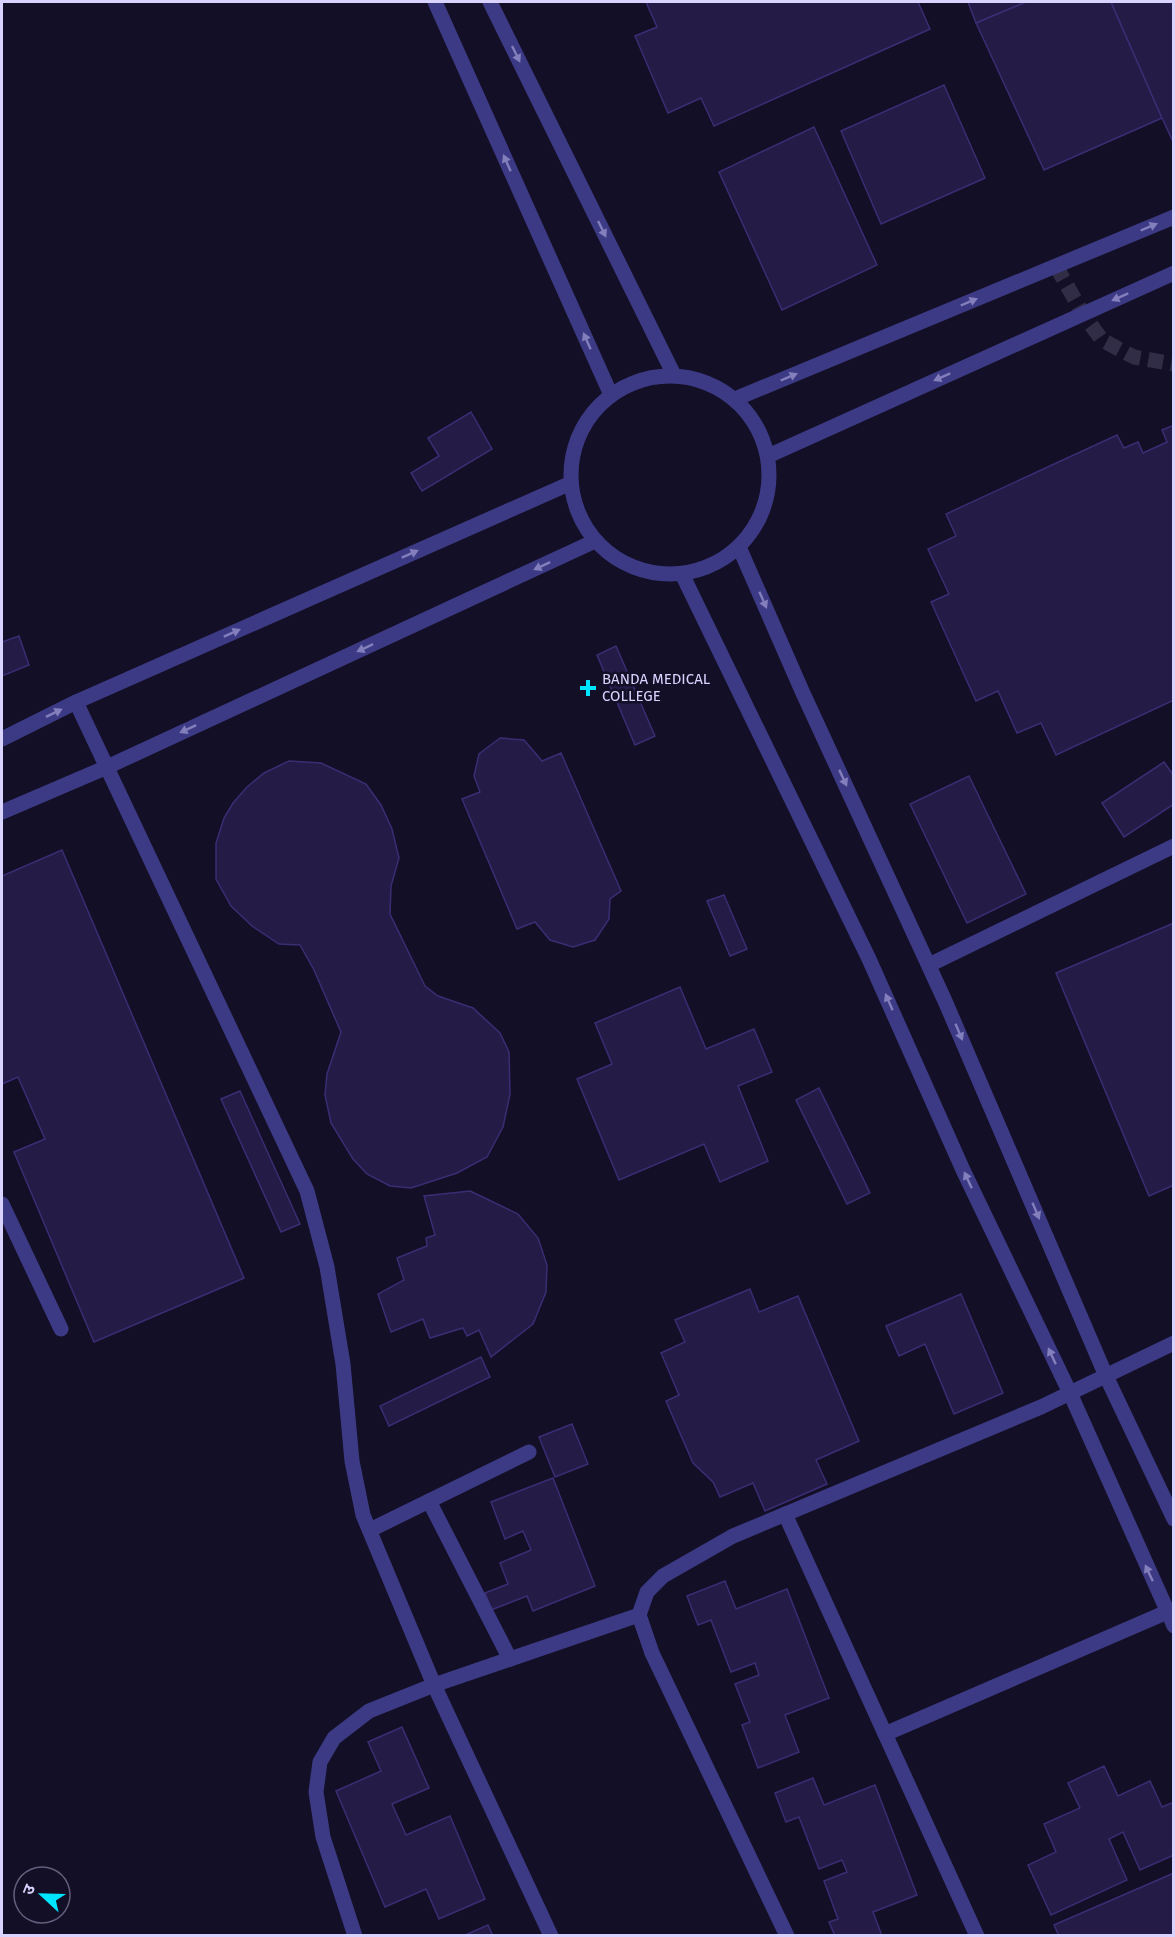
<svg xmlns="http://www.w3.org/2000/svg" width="1175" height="1937" viewBox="0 0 1175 1937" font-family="'Fira Sans','Noto Sans Devanagari',sans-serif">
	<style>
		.building { fill: #241b47; stroke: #3b2d73; stroke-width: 1.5 }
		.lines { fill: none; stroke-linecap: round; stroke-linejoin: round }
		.minor-tunnel { stroke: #312d47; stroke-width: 15; stroke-dasharray: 15 8; stroke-linecap: butt }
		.minor { stroke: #3d3a85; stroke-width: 15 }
		.oneway { fill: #837fbc }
		.poi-dot { fill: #00e5ff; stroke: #130f26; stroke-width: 2 }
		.labels { text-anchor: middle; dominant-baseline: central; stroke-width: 5; stroke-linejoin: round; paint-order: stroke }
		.poi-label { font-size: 15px; fill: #d9d4ff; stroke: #130f26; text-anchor: start }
	</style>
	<rect width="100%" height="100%" fill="#130f26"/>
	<g class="building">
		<path d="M646 2H918L930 29 714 126 701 98 668 113 635 36 657 27Z"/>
		<path d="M968 2H1026L976 23Z"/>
		<path d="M1026 2H1111L1162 118 1044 170 976 23Z"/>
		<path d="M1111 2H1174V144L1162 118Z"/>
		<path d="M944 85 985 178 881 224 841 131Z"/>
		<path d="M814 127 877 265 782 310 719 172Z"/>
		<path d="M471 412 492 449 422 491 411 473 439 456 428 438Z"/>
		<path d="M1174 425V700L1056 755 1041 723 1017 733 998 691 976 701 931 602 949 594 928 549 956 536 946 514 1117 435 1124 448 1138 442 1143 453 1167 442 1162 430Z"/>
		<path d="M19 636 29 665 2 676V642Z"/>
		<path d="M616 646 655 736 635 745 597 655Z"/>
		<path d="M500 738 524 740 542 761 561 753 621 891 610 899 609 919 595 940 573 947 550 940 535 922 517 929 462 799 480 792 474 776 479 754Z"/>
		<path d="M289 761 321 763 366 784 381 805 392 829 399 858 391 886 390 914 425 986 438 996 473 1008 500 1033 509 1052 510 1094 503 1127 487 1157 457 1173 411 1188 390 1186 367 1174 353 1159 331 1123 325 1095 327 1074 341 1032 314 970 300 945 279 944 252 926 231 906 216 879V843L224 818 233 803 247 787 264 773Z"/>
		<path d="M1164 762 1174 776V804L1124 837 1102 803Z"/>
		<path d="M969 776 1026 894 967 923 910 804Z"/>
		<path d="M62 850 244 1278 94 1342 14 1152 45 1139 18 1077 2 1084V876Z"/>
		<path d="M724 895 747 949 730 956 707 901Z"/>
		<path d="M1174 923V1185L1149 1196 1056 973Z"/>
		<path d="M680 987 706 1049 754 1029 772 1072 738 1086 768 1161 720 1182 704 1144 619 1180 577 1079 612 1064 595 1023Z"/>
		<path d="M819 1088 870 1193 847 1204 796 1100Z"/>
		<path d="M240 1091 300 1224 281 1232 221 1099Z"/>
		<path d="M470 1191 518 1214 538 1238 547 1265 546 1292 533 1324 491 1357 479 1330 467 1336 463 1328 430 1338 423 1319 391 1332 378 1294 404 1280 397 1258 427 1246 426 1238 435 1235 424 1196Z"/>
		<path d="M750 1289 759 1312 798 1296 859 1441 816 1460 827 1484 765 1511 753 1483 720 1497 713 1482 693 1463 666 1401 679 1395 661 1353 685 1342 675 1320Z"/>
		<path d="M961 1294 1003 1393 954 1414 925 1344 899 1356 886 1326Z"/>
		<path d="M481 1357 490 1377 389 1426 380 1406Z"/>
		<path d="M572 1424 588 1464 555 1477 539 1437Z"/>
		<path d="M553 1478 595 1586 533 1611 527 1596 491 1610 485 1593 508 1584 500 1563 531 1550 523 1531 505 1539 491 1502Z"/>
		<path d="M725 1581 736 1609 787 1589 829 1698 785 1715 799 1752 758 1768 742 1725 750 1722 735 1684 759 1675 755 1663 731 1672 711 1620 698 1625 687 1596Z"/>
		<path d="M402 1727 429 1788 392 1804 406 1835 450 1816 485 1899 439 1919 426 1889 385 1907 336 1791 381 1771 368 1742Z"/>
		<path d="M1104 1766 1118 1796 1150 1781 1162 1807 1174 1802V1855L1140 1870 1123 1832 1109 1839 1127 1880 1051 1915 1028 1865 1056 1852 1044 1824 1080 1808 1068 1783Z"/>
		<path d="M813 1778 824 1805 875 1785 917 1895 873 1912 882 1936H835L829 1922 838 1919 824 1881 847 1872 842 1860 819 1869 799 1817 786 1822 775 1793Z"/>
		<path d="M1174 1873V1936H1059L1054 1925Z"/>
		<path d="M488 1925 493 1936H463Z"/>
	</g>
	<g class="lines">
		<path class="minor-tunnel" d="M1056 266 1083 314 1102 340 1134 357 1174 364"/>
		<g class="minor">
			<path d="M435 2 611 395"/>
			<path d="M490 2 674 375"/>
			<circle cx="670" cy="475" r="99"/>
			<path d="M735 399 1174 217"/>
			<path d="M768 456 1174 273"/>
			<path d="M739 547 802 691 945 1001 1106 1376 1174 1519"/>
			<path d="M682 574 869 959 963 1170 1070 1393 1174 1626"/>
			<path d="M76 702 307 1191 327 1267 343 1364 352 1461 363 1515 434 1685 551 1936"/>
			<path d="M2 739 76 702 571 483"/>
			<path d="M2 812 107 767 595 541"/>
			<path d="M929 965 1174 846"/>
			<path d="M2 1204 61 1329"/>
			<path d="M429 1501 510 1659"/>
			<path d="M785 1514 977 1936"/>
			<path d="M370 1530 529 1452"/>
			<path d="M885 1734 1167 1612"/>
			<path d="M355 1936 323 1837 316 1792 320 1762 334 1738 369 1711 434 1685 639 1615"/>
			<path d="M787 1936 652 1653 639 1615 647 1592 663 1576 733 1536 1041 1407 1174 1343"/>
		</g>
	</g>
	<defs><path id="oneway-solid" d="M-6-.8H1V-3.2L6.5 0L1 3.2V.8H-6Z" transform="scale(1.5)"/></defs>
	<g class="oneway">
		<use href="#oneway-solid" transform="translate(516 54) rotate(64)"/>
		<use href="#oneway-solid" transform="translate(507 163) rotate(-114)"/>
		<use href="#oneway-solid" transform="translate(1149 227) rotate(-23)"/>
		<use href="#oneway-solid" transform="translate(602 229) rotate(64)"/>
		<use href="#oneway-solid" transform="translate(1120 297) rotate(156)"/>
		<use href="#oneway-solid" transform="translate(969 302) rotate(-23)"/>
		<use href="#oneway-solid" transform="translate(587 341) rotate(-114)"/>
		<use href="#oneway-solid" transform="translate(789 377) rotate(-23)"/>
		<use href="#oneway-solid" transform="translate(942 377) rotate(156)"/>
		<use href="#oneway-solid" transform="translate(410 554) rotate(-24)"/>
		<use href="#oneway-solid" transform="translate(542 566) rotate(155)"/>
		<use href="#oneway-solid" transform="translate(763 600) rotate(66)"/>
		<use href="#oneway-solid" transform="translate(232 633) rotate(-24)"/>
		<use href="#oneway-solid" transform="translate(365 648) rotate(155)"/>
		<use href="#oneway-solid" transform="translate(54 713) rotate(-26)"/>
		<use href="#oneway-solid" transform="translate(188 729) rotate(155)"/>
		<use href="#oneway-solid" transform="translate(843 778) rotate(65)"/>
		<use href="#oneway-solid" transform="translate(889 1002) rotate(-114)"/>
		<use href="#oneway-solid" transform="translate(959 1032) rotate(67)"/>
		<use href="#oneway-solid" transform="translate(968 1180) rotate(-115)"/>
		<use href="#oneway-solid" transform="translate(1036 1211) rotate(67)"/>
		<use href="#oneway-solid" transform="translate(1052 1356) rotate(-115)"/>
		<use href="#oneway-solid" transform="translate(1149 1573) rotate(-115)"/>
	</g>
	<path class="poi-dot" d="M585 679h6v6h6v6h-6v6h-6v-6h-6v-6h6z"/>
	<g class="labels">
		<g class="poi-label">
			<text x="602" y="679">BANDA MEDICAL<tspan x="602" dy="17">COLLEGE</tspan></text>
		</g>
	</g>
	<rect width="1175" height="1937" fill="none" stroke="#d9d4ff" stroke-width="6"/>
	<g transform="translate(42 1895) rotate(292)"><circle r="28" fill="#130f26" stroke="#625e7d" stroke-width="1.5"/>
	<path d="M0-4.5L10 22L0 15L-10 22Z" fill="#00e5ff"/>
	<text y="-9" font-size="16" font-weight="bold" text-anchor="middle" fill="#d9d4ff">उ</text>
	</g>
</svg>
